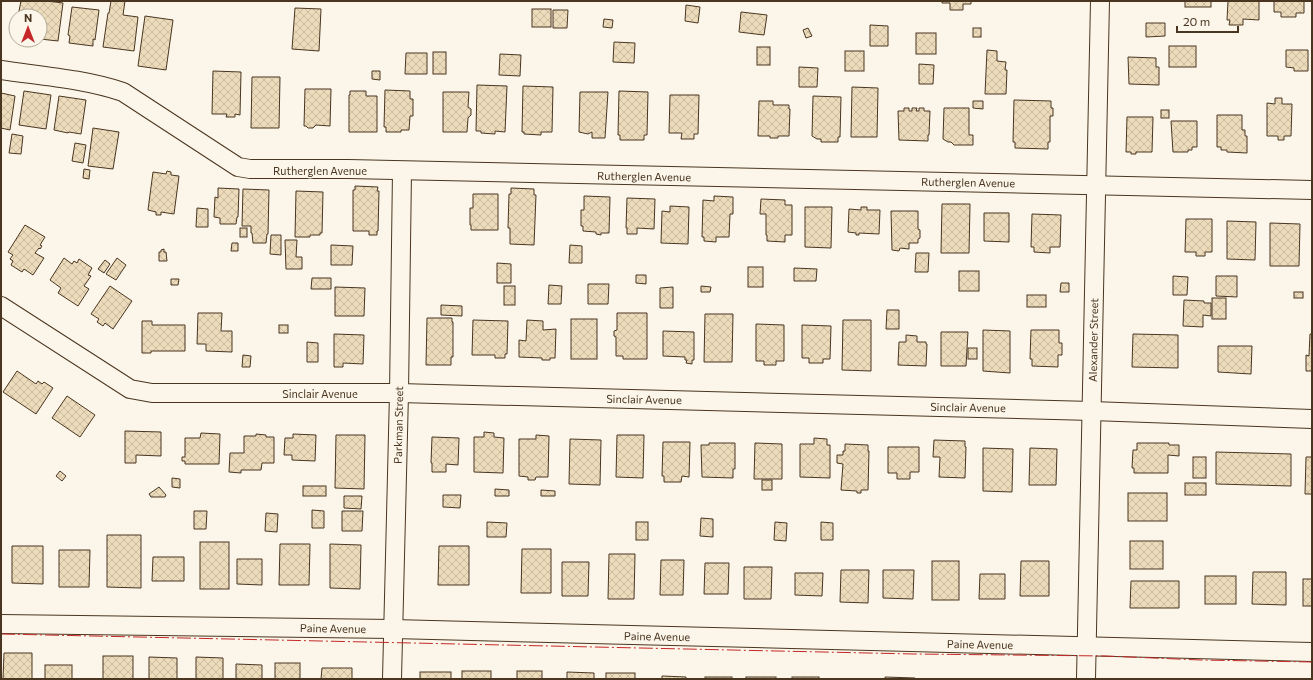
<svg xmlns="http://www.w3.org/2000/svg" width="1313" height="680" viewBox="0 0 1313 680" font-family="Commissioner,sans-serif">
	<style>
		.building { fill: url(#building-cross-hatch); stroke: #4a3520 }
		.lines { fill: none; stroke-linecap: round; stroke-linejoin: round }
		.street-casing { stroke: #4a3520; stroke-width: 20 }
		.street { stroke: #fbf6e9; stroke-width: 18 }
		.power { stroke: #c62828; stroke-width: 1; stroke-dasharray: 14 3 2 3; stroke-linecap: butt }
		.labels { text-anchor: middle; dominant-baseline: central; stroke-width: 3; stroke-linejoin: round; paint-order: stroke }
		.street-label { font-size: 11px; fill: #4a3520; stroke: #fbf6e9 }
	</style>
	<defs>
		<pattern id="building-cross-hatch" width="8" height="8" patternUnits="userSpaceOnUse"><rect width="8" height="8" fill="#ecdcbc"/><path d="M0 0l8 8M0 8l8-8" fill="none" stroke="#ccbda1"/></pattern>
	</defs>
	<rect width="100%" height="100%" fill="#fbf6e9"/>
	<g class="building">
		<path d="M21 1H47L63 3 58 41 40 39V16H29L30 12 19 11Z"/>
		<path d="M111 1H125L123 15 138 17 134 51 103 47 108 13H109Z"/>
		<path d="M942 1H971V4H963V10H950V3H942Z"/>
		<rect x="1185" y="1" width="26" height="6"/>
		<path d="M1228 1H1259V20L1243 19V25H1229L1230 20H1227Z"/>
		<path d="M1274 1H1304V13H1296V17H1281V12H1274Z"/>
		<path d="M686 5 700 7 698 23 685 21Z"/>
		<path d="M72 7 99 10 95 40 93 39V46L69 43 70 36 68 35Z"/>
		<path d="M295 8 321 9 319 51 292 49Z"/>
		<rect x="532" y="9" width="19" height="18"/>
		<path d="M553 10H568L567 28H553Z"/>
		<path d="M741 12 767 15 764 35 739 32Z"/>
		<path d="M145 16 173 20 166 70 138 66Z"/>
		<path d="M604 19 613 20 612 28 603 27Z"/>
		<path d="M1146 23H1165V36L1146 37Z"/>
		<path d="M870 25 888 26V46H870Z"/>
		<path d="M808 28 812 36 806 38 803 30Z"/>
		<rect x="973" y="28" width="8" height="9"/>
		<rect x="916" y="33" width="20" height="21"/>
		<path d="M614 42 635 43 634 63 613 62Z"/>
		<rect x="1169" y="46" width="27" height="21"/>
		<rect x="757" y="47" width="13" height="18"/>
		<path d="M987 50 997 51V61L1006 62 1005 70H1007L1006 94H985Z"/>
		<path d="M1286 50H1308V71H1294V68L1286 67Z"/>
		<rect x="845" y="51" width="19" height="20"/>
		<rect x="433" y="52" width="13" height="22"/>
		<path d="M406 53H427V74H405Z"/>
		<path d="M500 54 521 55 520 76 499 75Z"/>
		<path d="M1128 57 1156 58V67H1159V85L1129 84Z"/>
		<path d="M919 64 934 65 933 84H919Z"/>
		<path d="M799 67 818 68 817 87H799Z"/>
		<path d="M213 71 241 72 240 115 235 114V117H226L227 114H212Z"/>
		<path d="M372 71H380V80L372 79Z"/>
		<path d="M252 77H280L279 128H251Z"/>
		<path d="M477 85 507 86 505 132 495 131V134L481 133V131H476Z"/>
		<path d="M523 86 553 87 552 132H541V135L524 134V132H522Z"/>
		<path d="M852 87 878 88 877 137H851Z"/>
		<path d="M305 89H331L330 126 316 125 313 128H308L306 126H304Z"/>
		<path d="M385 90 410 91V99H413V116H410L409 130H401V132H386V127H384Z"/>
		<path d="M24 91 51 95 46 129 19 125Z"/>
		<path d="M350 91H366V96H377V132H349V95H350Z"/>
		<path d="M619 91 648 92 647 135H644V140H620V135H618Z"/>
		<path d="M443 92H469L468 107 471 109V115L468 118 467 132H443Z"/>
		<path d="M580 92H608L605 138H592V132L588 134 579 132Z"/>
		<path d="M1 93 15 96 10 130 1 128Z"/>
		<path d="M670 95H699L698 134H694V139H681L682 133H669Z"/>
		<path d="M59 96 86 100 81 134 69 132 68 133 54 130Z"/>
		<path d="M813 96 841 97 840 137H838V142H821V139H817L812 136Z"/>
		<path d="M1275 98H1282V104H1292L1291 136H1284V140H1278V136H1267V103L1275 104Z"/>
		<path d="M1014 100 1051 101V108H1053V116H1050V142H1048V149L1015 148V142H1013Z"/>
		<path d="M759 101H773V105H789V109H790L789 136H778V138H770V136H758Z"/>
		<path d="M973 101H983V109L973 108Z"/>
		<path d="M904 108H909V111H912V108H917L916 111H919V108H924V111H930L929 135H928V141L899 140 898 111H904Z"/>
		<path d="M944 108H969V135H973V145H954L951 142H948L943 139Z"/>
		<rect x="1161" y="110" width="8" height="8"/>
		<path d="M1217 115H1242V130H1245V136H1247V153L1227 152V150H1221V147H1217Z"/>
		<path d="M1127 117H1153L1152 152H1136V154H1131V152H1126Z"/>
		<path d="M1171 121H1197V147H1192V150H1188V152H1173Z"/>
		<path d="M93 128 119 132 113 169 88 166Z"/>
		<path d="M12 134 23 136 21 154 9 153Z"/>
		<path d="M75 143 86 145 83 163 72 161Z"/>
		<path d="M84 169 90 170 89 179 83 178Z"/>
		<path d="M167 171 171 172V175L179 176 174 214 161 212V215H156V212L148 210 153 172 166 174Z"/>
		<path d="M355 186 378 187 377 191H379L378 231H377V235H369V231H353V190H355Z"/>
		<path d="M218 188 239 189 238 217H237L236 224H220V218L214 217 215 197 218 198Z"/>
		<path d="M511 188 534 189V195H536L534 245 510 244V228H508L509 194H511Z"/>
		<path d="M243 189 269 190 268 234H267L266 243H253L252 233H251V226H242Z"/>
		<path d="M296 191 323 192 322 233H320V235H310V237H295Z"/>
		<path d="M473 194H498V230H471V225H470V208H473Z"/>
		<path d="M584 196 610 197 609 233H601V235L596 234V232L583 231V226H581V210H584Z"/>
		<path d="M714 196 733 197V214H730L729 237H716V242L704 241V237H702L703 200 714 201Z"/>
		<path d="M627 198 655 199 654 229 637 228V234H627V228H626Z"/>
		<path d="M761 199 785 200V205H792V235H785V242L767 241V235H766V214H760Z"/>
		<path d="M942 204H970L969 253H941Z"/>
		<path d="M670 206 689 207 688 244 661 243 662 211 670 212Z"/>
		<path d="M805 207H832L831 248 805 247Z"/>
		<path d="M861 207H867V210H880L879 234 859 233V235H856V233L848 232 849 209 861 210Z"/>
		<path d="M197 208 208 209V227H196Z"/>
		<path d="M891 211H918V229L920 230V238L918 239V243H909V249L900 248 899 251 892 250Z"/>
		<path d="M984 213H1009V242L984 241Z"/>
		<path d="M1032 214 1061 215 1060 247H1050V253L1034 252V247H1031Z"/>
		<path d="M1186 219H1212V252H1205V256H1196V252H1185Z"/>
		<path d="M1227 221 1256 222 1255 260 1227 259Z"/>
		<path d="M1270 223 1300 224 1299 266H1270Z"/>
		<path d="M25 225 45 237 40 245 42 246 40 249 39 248 35 253 44 258 33 275 24 269 22 272 11 265 13 261 10 259 13 255 8 252Z"/>
		<rect x="240" y="228" width="7" height="9"/>
		<path d="M271 235H281V255L270 254Z"/>
		<path d="M285 240H297L296 257H302V269H286Z"/>
		<path d="M232 243H238V251H231Z"/>
		<path d="M331 245 353 246 352 265H331Z"/>
		<path d="M570 245 582 246V263H569Z"/>
		<path d="M164 249V252H166L167 261H159V252H161V250Z"/>
		<path d="M916 253H929L928 272H915Z"/>
		<path d="M64 258 72 264 74 261 77 263 79 259 92 268 88 275 91 276 84 286 89 289 78 306 58 293 61 288 50 280Z"/>
		<path d="M117 258 126 265 116 280 106 274Z"/>
		<path d="M105 260 110 264 104 273 98 269Z"/>
		<path d="M497 263 511 264V283H497Z"/>
		<rect x="748" y="267" width="15" height="20"/>
		<path d="M794 268 817 269 816 281H794Z"/>
		<rect x="959" y="271" width="20" height="20"/>
		<path d="M636 275H646V284L636 283Z"/>
		<path d="M1173 276 1188 277 1187 295H1173Z"/>
		<path d="M1216 276H1237V297L1216 296Z"/>
		<path d="M312 278H331V289H311Z"/>
		<path d="M171 279H179L178 285H171Z"/>
		<path d="M1061 283H1069V292H1060Z"/>
		<path d="M588 284H609L608 304H588Z"/>
		<path d="M549 285 562 286 561 304H548Z"/>
		<path d="M110 286 132 301 113 329 105 323 103 326 97 322 99 319 91 314Z"/>
		<rect x="504" y="286" width="11" height="19"/>
		<path d="M701 286 711 287 710 292H701Z"/>
		<path d="M335 287 365 288 364 316H335Z"/>
		<path d="M673 287V308H660V288Z"/>
		<rect x="1294" y="292" width="9" height="6"/>
		<rect x="1027" y="295" width="19" height="12"/>
		<rect x="1212" y="298" width="14" height="21"/>
		<path d="M1184 300 1204 301V303H1211V316L1203 315V327L1183 326Z"/>
		<path d="M441 305 462 306V316L441 315Z"/>
		<path d="M887 310H899V329H886Z"/>
		<path d="M198 313H222L221 331H232V352L206 351V344H197Z"/>
		<path d="M617 313H647V359H623V356H616V337L614 336V331L617 330Z"/>
		<path d="M705 314H733L732 362H704Z"/>
		<path d="M427 318H452V322H453V357H451V365H426Z"/>
		<rect x="571" y="319" width="26" height="40"/>
		<path d="M473 320 508 321 507 354H505V358H495V355H472Z"/>
		<path d="M527 320 543 321V330L556 329 555 358H550V360H542V358L519 357V340L526 341Z"/>
		<path d="M843 320H871V371L842 370Z"/>
		<path d="M142 321H152V325H185V351H151V353H142Z"/>
		<path d="M756 324 784 325V361H776V365H764V361H756Z"/>
		<rect x="279" y="325" width="9" height="8"/>
		<path d="M802 325 831 326 830 359H823V363H809V358H802Z"/>
		<path d="M983 330 1010 331V373L983 371Z"/>
		<path d="M1031 330H1059V343H1062V355H1058V367L1032 366V359H1030Z"/>
		<path d="M663 331 694 332V360H692V364L686 363 687 360H685V357L663 356Z"/>
		<path d="M941 332H968L966 366H941Z"/>
		<path d="M334 334 364 335 363 364 343 363V367H334Z"/>
		<path d="M1133 334 1178 335V368L1132 367Z"/>
		<path d="M1310 334H1312V371H1306V355L1309 356Z"/>
		<path d="M906 335 917 336V342H926V344H927L926 366 898 365 899 342H906Z"/>
		<path d="M307 342 318 343V362H307Z"/>
		<path d="M1218 346H1252L1251 374 1218 372Z"/>
		<rect x="968" y="348" width="9" height="11"/>
		<path d="M243 355 251 356 250 367H242Z"/>
		<path d="M17 371 36 384 38 381 42 384 44 382 53 388 36 414 3 392Z"/>
		<path d="M67 396 95 415 80 437 52 418Z"/>
		<path d="M125 431 161 432V456L136 455V463H125Z"/>
		<path d="M484 432 494 433V437L504 438 503 473 474 472V437H484Z"/>
		<path d="M201 433 220 434 219 464H185V461H182V457H185V438H200Z"/>
		<path d="M256 434 266 435V437H274V463H262L261 470H241V473L229 472 230 453H244V436H256Z"/>
		<path d="M293 434 316 435 315 461 292 460V455H284L285 438H293Z"/>
		<path d="M336 435H365L364 489 335 488Z"/>
		<path d="M536 435 549 436 548 477H536L535 480H528V477L519 476V439H536Z"/>
		<path d="M617 435H644L643 478 616 477Z"/>
		<path d="M432 437 459 438 458 465 446 464V472H432V463H431Z"/>
		<path d="M814 438 827 439V445H830V478L800 477V444H814Z"/>
		<path d="M570 439 601 440 600 485 569 484Z"/>
		<path d="M934 440 965 441V447H966L965 478 939 477 940 457H933Z"/>
		<path d="M663 442H690L689 477 682 476 681 482H664V476H662Z"/>
		<path d="M709 443H735V469H733V478L702 477 701 445H709Z"/>
		<path d="M755 443 782 444V479H754Z"/>
		<path d="M1137 443H1169V445H1179V456L1168 455V473H1134V468H1132L1133 450H1137Z"/>
		<path d="M845 444 868 445V451H869L868 490H861V493H857V491L841 490 843 464 837 463V455H843V451H845Z"/>
		<path d="M888 447H919V472H910V479H897V473H888Z"/>
		<path d="M983 448 1013 449 1012 492 983 491Z"/>
		<path d="M1030 448 1057 449 1056 485H1029Z"/>
		<path d="M1216 452 1291 454V486L1216 484Z"/>
		<rect x="1193" y="457" width="13" height="21"/>
		<path d="M1306 457H1312V494H1305Z"/>
		<path d="M60 471 66 476 62 481 56 476Z"/>
		<path d="M172 478 180 479V488L172 487Z"/>
		<rect x="762" y="480" width="10" height="10"/>
		<rect x="1185" y="483" width="21" height="12"/>
		<rect x="303" y="486" width="23" height="10"/>
		<path d="M159 487 166 495 165 497H151L149 494Z"/>
		<path d="M495 489 509 490V496H495Z"/>
		<path d="M541 490 555 491V496H541Z"/>
		<rect x="1128" y="493" width="39" height="28"/>
		<path d="M443 495H461L460 508 443 507Z"/>
		<path d="M344 496H362L361 509 344 508Z"/>
		<path d="M312 510 324 511V528H312Z"/>
		<path d="M194 511H207L206 529H194Z"/>
		<path d="M342 511H363L362 531H342Z"/>
		<path d="M266 513 278 514 277 532 265 531Z"/>
		<path d="M701 518 713 519V537L700 536Z"/>
		<path d="M487 522 507 523 506 537H487Z"/>
		<rect x="636" y="522" width="12" height="18"/>
		<path d="M775 522 787 523 786 541 774 540Z"/>
		<path d="M821 522 833 523V540H821Z"/>
		<path d="M107 535H141V588L107 587Z"/>
		<rect x="1130" y="541" width="33" height="28"/>
		<rect x="200" y="542" width="29" height="47"/>
		<path d="M280 544H310L309 585H279Z"/>
		<path d="M330 544 361 545 360 589 330 588Z"/>
		<path d="M12 546H43V584L12 583Z"/>
		<path d="M439 546H469V585H438Z"/>
		<path d="M522 549H551V593H521Z"/>
		<path d="M59 550H90L89 587H59Z"/>
		<path d="M609 554H635L634 599H608Z"/>
		<path d="M153 557H184V581H152Z"/>
		<path d="M237 559H262V585L237 584Z"/>
		<path d="M661 560H684L683 595H660Z"/>
		<rect x="932" y="561" width="27" height="39"/>
		<path d="M1021 561H1049V596H1020Z"/>
		<path d="M562 562H589L588 596H562Z"/>
		<path d="M705 563H729L728 594H704Z"/>
		<path d="M744 567H772L771 599H744Z"/>
		<path d="M841 570H869L868 603 840 602Z"/>
		<path d="M883 570H914L913 599 883 598Z"/>
		<path d="M1253 572H1286V605L1252 604Z"/>
		<path d="M795 573H823L822 596 795 595Z"/>
		<path d="M980 574H1005V599H979Z"/>
		<rect x="1205" y="576" width="31" height="28"/>
		<rect x="1303" y="579" width="9" height="27"/>
		<path d="M1131 581H1179V608H1130Z"/>
		<path d="M4 653H32V679H3Z"/>
		<rect x="103" y="656" width="30" height="23"/>
		<path d="M149 657 177 658V679H149Z"/>
		<path d="M196 657 223 658V679H196Z"/>
		<rect x="275" y="663" width="25" height="16"/>
		<path d="M236 664 262 665V679H236Z"/>
		<rect x="45" y="665" width="27" height="14"/>
		<path d="M322 668H352V679H321Z"/>
		<rect x="462" y="671" width="29" height="8"/>
		<rect x="517" y="671" width="25" height="8"/>
		<rect x="420" y="672" width="31" height="7"/>
		<path d="M567 672 594 673V679H567Z"/>
		<rect x="606" y="673" width="29" height="6"/>
		<path d="M662 676 686 677V679H662Z"/>
		<rect x="705" y="677" width="27" height="2"/>
		<rect x="746" y="677" width="30" height="2"/>
		<rect x="792" y="677" width="27" height="2"/>
		<path d="M885 677 915 678V679H885Z"/>
	</g>
	<g class="lines">
		<g class="street-casing">
			<g id="street">
				<path d="M1 70C42 76 84 79 123 92L238 167 250 169H348L1312 190"/>
				<path d="M1 306 130 389 152 393H399L1092 411 1312 419"/>
				<path d="M1 624 393 629 1312 652"/>
				<path d="M392 679 399 393 402 171"/>
				<path d="M1086 679 1100 1"/>
			</g>
		</g>
		<use href="#street" class="street"/>
		<path class="power" d="M1 634 914 654 1106 656 1201 660 1312 662"/>
	</g>
	<g class="labels">
		<g class="street-label">
			<text x="320" y="170">Rutherglen Avenue</text>
			<text transform="translate(644 176) rotate(1)">Rutherglen Avenue</text>
			<text transform="translate(968 182) rotate(1)">Rutherglen Avenue</text>
			<text transform="translate(1093 340) rotate(-89)">Alexander Street</text>
			<text x="320" y="393">Sinclair Avenue</text>
			<text transform="translate(644 399) rotate(1)">Sinclair Avenue</text>
			<text transform="translate(968 407) rotate(1)">Sinclair Avenue</text>
			<text transform="translate(398 425) rotate(-89)">Parkman Street</text>
			<text transform="translate(333 628) rotate(1)">Paine Avenue</text>
			<text transform="translate(657 636) rotate(1)">Paine Avenue</text>
			<text transform="translate(980 644) rotate(1)">Paine Avenue</text>
		</g>
	</g>
	<rect width="1313" height="680" fill="none" stroke="#4a3520" stroke-width="4"/>
	<g transform="translate(28 28)"><circle r="19" fill="#fbf6e9" stroke="#b4a999"/>
	<path d="M0-3L7 15L0 10L-7 15Z" fill="#c62828"/>
	<text y="-6" font-size="11" font-weight="bold" text-anchor="middle" fill="#4a3520">N</text>
	</g>
	<path d="M1177 26v6h61v-6" fill="none" stroke="#4a3520" stroke-width="2"/>
	<text x="1183" y="26" font-size="12" fill="#4a3520" stroke="#fbf6e9" stroke-width="3" paint-order="stroke">20 m</text>
</svg>
